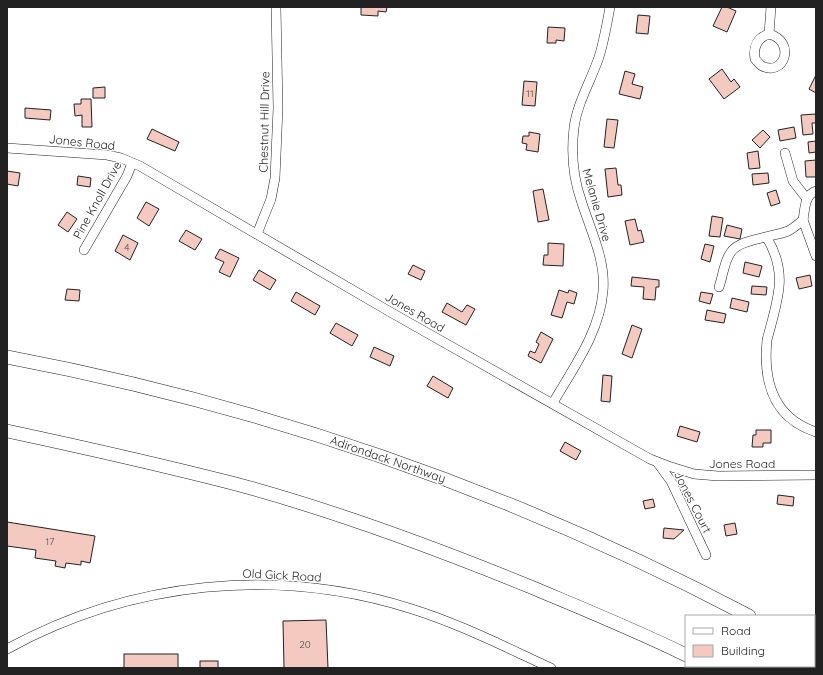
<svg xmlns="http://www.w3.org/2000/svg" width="823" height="675" viewBox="0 0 823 675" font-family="Quicksand,sans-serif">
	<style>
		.building { fill: #f3c9c0; stroke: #222 }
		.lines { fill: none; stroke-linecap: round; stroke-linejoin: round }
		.minor-casing { stroke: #222; stroke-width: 10 }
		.highway-casing { stroke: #222; stroke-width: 14 }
		.minor { stroke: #fff; stroke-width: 9 }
		.highway { stroke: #fff; stroke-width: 13 }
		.labels { text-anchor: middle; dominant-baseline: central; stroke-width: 3; stroke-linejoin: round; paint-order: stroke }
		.number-label { font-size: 10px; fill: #564c4a }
		.street-label { font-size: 12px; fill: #222; stroke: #fff }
	</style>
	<rect width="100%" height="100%" fill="#fff"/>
	<g class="building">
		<path d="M361 7H387L386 12 378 11V16L361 15Z"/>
		<path d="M722 7H727L736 11 727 32 713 26Z"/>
		<path d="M638 15 650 16 648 34 636 33Z"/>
		<path d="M548 27 565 28 564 41 556 40V43H547Z"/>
		<path d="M722 69 731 82 734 79 740 87 724 99 709 79Z"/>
		<path d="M625 71 635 74 632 84 643 87 640 99 619 94Z"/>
		<path d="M816 75V93L809 89Z"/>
		<path d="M524 81 537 82 535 106 522 105Z"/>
		<path d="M105 87V98H93V88Z"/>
		<path d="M81 99H91L92 127H82V115L75 116 74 104H81Z"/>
		<path d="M25 108 51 110 50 120 25 118Z"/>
		<path d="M816 114V123H812L813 134 803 135 801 115Z"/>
		<path d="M607 119 618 120 614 148 604 147Z"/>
		<path d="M794 127 796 138 780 141 778 130Z"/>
		<path d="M152 129 179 142 175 151 147 139Z"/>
		<path d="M763 130 770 137 760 148 752 140Z"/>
		<path d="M529 132 540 134 538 152 526 150 527 144 522 143 523 136H529Z"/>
		<path d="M816 141V152L809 153 808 142Z"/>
		<path d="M758 151 760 168 749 169 747 153Z"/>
		<path d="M816 160V177H806L805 161Z"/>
		<path d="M616 168 618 185H621L622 195 608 197 605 169Z"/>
		<path d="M7 171 20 173 18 186 7 184Z"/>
		<path d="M768 173 769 183 753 185 752 174Z"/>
		<path d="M78 176 91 178 90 187 77 185Z"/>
		<path d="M543 189 549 220 538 222 533 191Z"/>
		<path d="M776 190 780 203 771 206 767 193Z"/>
		<path d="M146 202 159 209 149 226 137 218Z"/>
		<path d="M67 212 77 219 68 232 58 225Z"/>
		<path d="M712 216 723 218 720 237 709 236Z"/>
		<path d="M635 219 638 231 641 230 644 242 630 245 625 221Z"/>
		<path d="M727 225 742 229 740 239 724 236Z"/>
		<path d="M186 230 202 239 195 250 179 241Z"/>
		<path d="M123 235 138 243 130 260 115 251Z"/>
		<path d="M548 243 564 244 563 266 543 265 544 255H548Z"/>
		<path d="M705 244 714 246 710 262 701 259Z"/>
		<path d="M220 249 239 258 230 277 219 272 224 262 215 258Z"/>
		<path d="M745 262 762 266 759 277 743 273Z"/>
		<path d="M413 265 425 271 421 280 408 274Z"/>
		<path d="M259 270 276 280 270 290 253 280Z"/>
		<path d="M810 275 812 286 799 289 796 278Z"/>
		<path d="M632 277 659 280V287H656L655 300 643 299 644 287 631 286Z"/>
		<path d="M752 286 767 287 766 295 751 294Z"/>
		<path d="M67 289 80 290 79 301 65 300Z"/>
		<path d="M559 290 568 293 569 290 577 293 574 304 567 302 562 318 551 315Z"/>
		<path d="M296 292 320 306 315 315 291 301Z"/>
		<path d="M701 292 713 294 710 304 699 301Z"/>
		<path d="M732 298 749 302 747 312 730 308Z"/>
		<path d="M447 303 462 312 467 305 475 309 466 325 442 312Z"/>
		<path d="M707 310 726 314 724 323 705 320Z"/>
		<path d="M336 323 358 335 352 346 330 333Z"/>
		<path d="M632 325 642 329 632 358 622 354Z"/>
		<path d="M541 332 553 339 541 363 528 356 530 351 535 353 539 344 536 342Z"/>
		<path d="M374 347 394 356 390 366 370 357Z"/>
		<path d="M603 375 612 376 610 402 601 401Z"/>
		<path d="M433 376 453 388 448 398 427 386Z"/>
		<path d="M680 426 700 432 697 442 677 436Z"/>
		<path d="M756 430H771V443H763V447H752L753 435H756Z"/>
		<path d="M565 442 581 451 576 460 560 451Z"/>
		<path d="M778 495 794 497 793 506 777 504Z"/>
		<path d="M653 499 655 507 645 509 643 501Z"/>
		<path d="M7 522 95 536 90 563 81 561V565L66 563 65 568 55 566 56 561 35 558 36 550 7 546Z"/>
		<path d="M735 523 737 534 726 536 724 525Z"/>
		<path d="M664 528 684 530 674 539 663 538Z"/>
		<path d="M326 620 328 668H284L283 621Z"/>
		<rect x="124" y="654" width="54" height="14"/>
		<rect x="200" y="661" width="18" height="7"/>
	</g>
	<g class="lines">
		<g class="minor-casing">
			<g id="minor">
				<path d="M769 34C796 41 785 77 762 66 760 65 757 61 755 59 753 47 757 38 769 34Z"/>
				<path d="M769 34 771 7"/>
				<path d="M7 148 107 155 121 158 140 166 392 313 650 459 668 466 694 474 718 476 816 475"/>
				<path d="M785 153 793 181 807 199"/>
				<path d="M803 220 816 256"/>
				<path d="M803 220C805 210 804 195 816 191"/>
				<path d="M257 234 271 199 275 178 278 108 276 7"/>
				<path d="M767 238C789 275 777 301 767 340 763 381 773 418 816 432"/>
				<path d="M84 250 127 176 132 163"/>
				<path d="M719 287C723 276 724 261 731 252 740 239 773 237 788 231 794 228 798 224 803 220"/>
				<path d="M553 403C573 368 600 332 603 291 606 260 590 229 581 200 573 177 571 153 574 128 577 103 591 81 599 57 604 41 607 24 610 7"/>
				<path d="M657 462 671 481 706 555"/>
				<path d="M7 649C131 581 277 566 412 609 460 624 505 647 551 668"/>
			</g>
		</g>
		<g class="highway-casing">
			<g id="highway">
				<path d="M7 357C266 406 516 493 749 616"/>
				<path d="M7 431C82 447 157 464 232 483 334 510 433 547 531 587 583 609 635 630 686 655"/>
				<path d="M814 650 816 651"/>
				<path d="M709 666 713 668"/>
			</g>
		</g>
		<use href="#minor" class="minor"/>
		<use href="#highway" class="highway"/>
	</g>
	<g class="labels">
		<g class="number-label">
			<text x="530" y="93">11</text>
			<text x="127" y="247">4</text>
			<text x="50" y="541">17</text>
			<text x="305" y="644">20</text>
		</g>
		<g class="street-label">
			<text transform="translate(264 122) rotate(-89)">Chestnut Hill Drive</text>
			<text transform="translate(82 142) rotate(6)">Jones Road</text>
			<text transform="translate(97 200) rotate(-61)">Pine Knoll Drive</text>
			<text transform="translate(597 205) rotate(74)">Melanie Drive</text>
			<text transform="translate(415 312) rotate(30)">Jones Road</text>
			<text transform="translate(388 459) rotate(19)">Adirondack Northway</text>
			<text x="742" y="463">Jones Road</text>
			<text transform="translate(693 502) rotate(63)">Jones Court</text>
			<text transform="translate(282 575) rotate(3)">Old Gick Road</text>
		</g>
	</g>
	<rect width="823" height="675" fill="none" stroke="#222222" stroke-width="16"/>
	<rect x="685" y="615" width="130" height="52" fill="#ffffff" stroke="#a7a7a7"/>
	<rect x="693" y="628" width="20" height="6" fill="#ffffff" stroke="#a7a7a7"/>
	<text x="721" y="635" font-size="12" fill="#222222">Road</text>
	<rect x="693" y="645" width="20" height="12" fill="#f3c9c0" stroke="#a7a7a7"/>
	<text x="721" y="655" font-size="12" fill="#222222">Building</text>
</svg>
